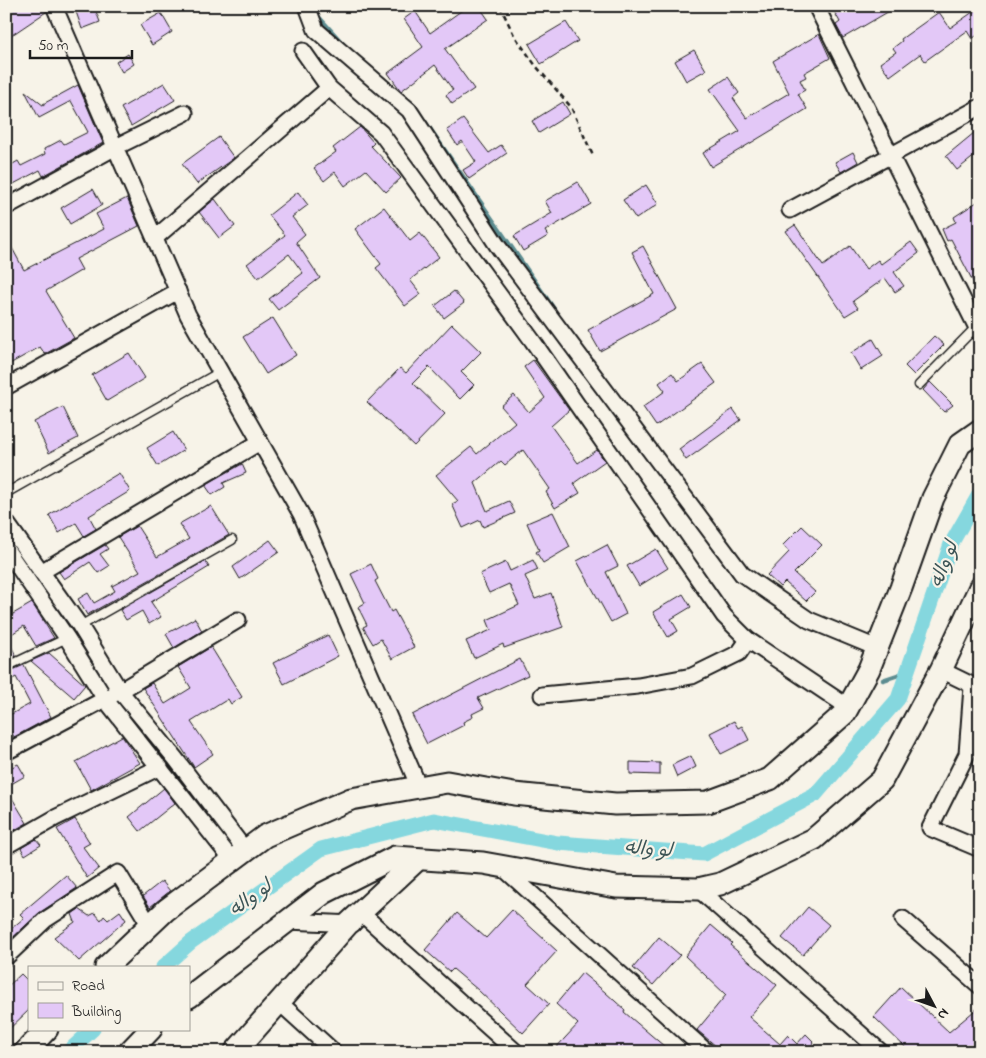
<svg xmlns="http://www.w3.org/2000/svg" width="986" height="1058" viewBox="0 0 986 1058" font-family="'Indie Flower','Playpen Sans Arabic',sans-serif">
	<style>
		.lines { fill: none; stroke-linecap: round; stroke-linejoin: round }
		.stream { stroke: #5b8c90; stroke-width: 4.5 }
		.canal { stroke: #85d7de; stroke-width: 15 }
		.building { fill: #e3c8f7; stroke: #1c1c1c }
		.lane-casing { stroke: #1c1c1c; stroke-width: 11 }
		.street-casing { stroke: #1c1c1c; stroke-width: 19 }
		.secondary-casing { stroke: #1c1c1c; stroke-width: 25 }
		.path { stroke: #1c1c1c; stroke-width: 2.5; stroke-dasharray: 5 4; stroke-linecap: butt }
		.lane { stroke: #f7f3e8; stroke-width: 8 }
		.street { stroke: #f7f3e8; stroke-width: 15 }
		.secondary { stroke: #f7f3e8; stroke-width: 21 }
		.labels { text-anchor: middle; dominant-baseline: central; stroke-width: 4.5; stroke-linejoin: round; paint-order: stroke }
		.water-label { font-size: 19px; font-style: italic; fill: #3c5456; stroke: #f7f3e8 }
	</style>
	<rect width="100%" height="100%" fill="#f7f3e8"/>
	<filter id="ink" filterUnits="userSpaceOnUse"><feTurbulence type="fractalNoise" baseFrequency=".02" numOctaves="2"/><feDisplacementMap in="SourceGraphic" scale="10" xChannelSelector="R" yChannelSelector="G"/><feConvolveMatrix kernelMatrix="1 2 1 2 8 2 1 2 1" color-interpolation-filters="sRGB"/></filter>
	<g filter="url(#ink)">
		<g class="lines">
			<g class="stream">
				<path d="M317 15 344 45"/>
				<path d="M424 120 554 309"/>
				<path d="M883 680 907 672"/>
			</g>
			<g class="canal">
				<path d="M163 967 191 942 321 849 434 820 558 843 704 854 815 795 898 699 951 544 980 493"/>
				<path d="M68 1052 93 1029"/>
			</g>
		</g>
		<g class="building">
			<path d="M6 6H45L46 12 6 39Z"/>
			<path d="M74 6H94L100 22 82 29Z"/>
			<path d="M468 6H479L488 19 445 49 474 89 452 104 446 95 453 90 435 65 401 91 388 73 423 47 404 19 415 11 430 33Z"/>
			<path d="M831 6H898L843 38 836 25 840 22Z"/>
			<path d="M980 7V33L972 39 967 31 925 61 920 54 890 76 880 63 896 52 893 48 902 41 901 39 939 12 950 28Z"/>
			<path d="M161 13 172 32 152 45 140 25Z"/>
			<path d="M566 22 578 41 541 64 529 44Z"/>
			<path d="M819 34 830 58 804 73 806 77 800 80 805 90 798 94 807 109 711 167 703 153 740 131 710 89 728 77 739 93 733 98 747 118 789 93 773 61Z"/>
			<path d="M694 50 706 70 686 81 675 61Z"/>
			<path d="M128 54 134 64 122 72 116 62Z"/>
			<path d="M164 83 175 100 131 126 121 108Z"/>
			<path d="M78 85 103 143 43 176 40 170 6 188V168L18 161 21 166 45 154 44 149 61 140 64 144 88 132 71 101 39 118 25 91 44 106 43 104Z"/>
			<path d="M563 102 570 114 539 133 532 121Z"/>
			<path d="M463 119 489 153 501 145 507 153 469 179 463 170 476 162 462 141 457 145 447 130Z"/>
			<path d="M360 127 374 143 371 146 401 178 386 192 366 170 345 186 335 172 324 181 314 168 336 152 333 148Z"/>
			<path d="M980 128V148L974 153 976 155 957 170 946 156Z"/>
			<path d="M219 137 234 158 197 184 182 164Z"/>
			<path d="M853 152 858 162 841 172 835 162Z"/>
			<path d="M578 182 591 204 545 231 548 236 523 251 514 236 552 213 545 201Z"/>
			<path d="M646 185 658 204 636 219 623 200Z"/>
			<path d="M93 189 102 205 70 224 61 208Z"/>
			<path d="M298 192 308 205 292 217 305 234 296 242 320 278 278 310 269 299 303 273 289 254 258 278 247 264 285 235 269 215Z"/>
			<path d="M127 198 139 226 76 259 82 270 46 291 74 338 45 354 40 347 6 366V237L24 270 104 229 96 214Z"/>
			<path d="M215 199 235 226 219 238 199 212Z"/>
			<path d="M980 200V295L951 239 947 241 942 229 956 222 954 217Z"/>
			<path d="M384 207 410 241 420 233 439 257 410 280 421 294 405 306 376 268 381 264 355 229Z"/>
			<path d="M795 225 823 266 850 246 866 269 878 260 881 264 911 242 919 253 894 272 904 286 895 292 885 278 853 301 858 308 845 316 786 231Z"/>
			<path d="M643 246 677 309 600 351 588 330 654 294 632 252Z"/>
			<path d="M454 291 464 303 444 318 435 306Z"/>
			<path d="M273 318 296 355 266 374 243 337Z"/>
			<path d="M452 324 481 352 461 372 474 385 460 399 429 367 413 383 445 414 414 446 367 402 400 368 406 373Z"/>
			<path d="M934 336 944 345 914 375 905 366Z"/>
			<path d="M873 339 883 356 861 370 851 353Z"/>
			<path d="M129 353 145 378 107 401 92 375Z"/>
			<path d="M533 360 569 410 551 426 578 463 597 450 605 461 574 483 580 493 555 508 546 492 550 489 523 450 505 465 501 461 475 483 487 511 509 501 515 513 483 527 480 520 463 528 452 504 458 501 436 475 471 447 477 454 515 422 501 406 514 395 529 412 545 398 524 367Z"/>
			<path d="M702 364 716 383 656 426 643 407 665 391 659 383 672 373 678 381Z"/>
			<path d="M930 382 953 405 944 412 923 390Z"/>
			<path d="M63 407 78 438 49 453 34 422Z"/>
			<path d="M733 409 741 420 686 460 679 449Z"/>
			<path d="M173 432 184 450 158 466 147 448Z"/>
			<path d="M242 464 246 473 223 483 225 487 212 495 205 485Z"/>
			<path d="M119 473 130 491 89 516 96 529 84 536 76 523 59 533 49 515Z"/>
			<path d="M211 506 229 535 87 615 78 599 88 593 94 603 115 591 112 586 140 571 118 537 137 526 157 557 189 539 179 524Z"/>
			<path d="M553 512 570 547 543 563 536 552 539 550 527 523Z"/>
			<path d="M802 526 822 545 794 573 815 592 806 601 785 582 780 587 767 575 789 552 783 545Z"/>
			<path d="M270 540 279 552 240 579 233 567Z"/>
			<path d="M105 545 108 549 100 554 109 566 98 573 90 562 64 579 59 572Z"/>
			<path d="M607 545 618 566 606 572 626 614 611 622 577 561Z"/>
			<path d="M656 549 668 568 639 586 627 566Z"/>
			<path d="M533 560 538 570 525 576 535 599 551 593 563 627 504 648 503 644 474 658 466 641 491 630 487 620 519 605 509 584 489 593 480 574 506 562 510 571Z"/>
			<path d="M205 561 209 567 151 602 161 617 149 624 142 611 126 620 120 610Z"/>
			<path d="M371 564 378 579 375 581 391 612 394 610 414 647 392 659 381 639 373 644 363 627 367 625 358 607 365 603 351 574Z"/>
			<path d="M683 594 691 607 671 619 678 631 668 637 653 612Z"/>
			<path d="M32 603 54 638 36 646 24 626 7 637 16 656 6 661V618Z"/>
			<path d="M195 618 202 631 174 648 166 634Z"/>
			<path d="M328 635 338 656 284 684 273 663Z"/>
			<path d="M211 647 242 697 231 704 228 699 191 722 213 754 194 767 143 688 152 683 165 704 191 688 178 667Z"/>
			<path d="M49 653 85 685 74 698 31 661Z"/>
			<path d="M520 659 528 675 478 698 484 708 472 714 473 717 463 722 464 725 427 744 412 715Z"/>
			<path d="M24 665 51 717 14 737 6 723V717L30 704 16 677 6 683V673Z"/>
			<path d="M734 721 738 728 742 726 749 740 721 754 710 733Z"/>
			<path d="M122 736 140 763 91 790 76 762Z"/>
			<path d="M691 756 696 767 677 777 672 765Z"/>
			<path d="M630 762 660 763V775L630 774Z"/>
			<path d="M18 764 25 776 6 787V770Z"/>
			<path d="M6 788 27 823 6 835Z"/>
			<path d="M164 788 175 803 140 831 129 817Z"/>
			<path d="M75 819 90 843 83 847 99 868 87 878 57 829Z"/>
			<path d="M36 839 41 845 25 855 21 848Z"/>
			<path d="M66 875 77 888 39 913 6 944V933L24 918 20 914Z"/>
			<path d="M162 881 170 891 150 907 143 896Z"/>
			<path d="M808 907 829 925 803 955 782 938Z"/>
			<path d="M79 909 89 916 95 913 101 920 104 916 108 920 120 911 126 920 79 961 54 937 75 922 72 914Z"/>
			<path d="M512 910 557 951 527 984 549 1004 523 1033 478 990 453 969 450 972 425 950 457 913 486 938Z"/>
			<path d="M711 925 732 943 730 945 777 985 749 1017 780 1044 788 1035 797 1044 806 1034 814 1042 806 1052H727L719 1045 717 1047 697 1030 726 995 685 956Z"/>
			<path d="M659 937 680 955 653 985 633 968Z"/>
			<path d="M582 973 605 992 625 1010 624 1012 671 1052H552L578 1024 556 1004Z"/>
			<path d="M21 974 29 982V1010L6 1032V988Z"/>
			<path d="M901 987 949 1032 980 1006V1045L973 1052H910L874 1017Z"/>
		</g>
		<g class="lines">
			<g class="lane-casing">
				<g id="lane">
					<path d="M919 385 976 327"/>
					<path d="M6 493 220 372"/>
					<path d="M80 626 232 540"/>
					<path d="M6 667 67 638"/>
				</g>
			</g>
			<g class="street-casing">
				<g id="street">
					<path d="M54 6 188 315 301 514 419 787"/>
					<path d="M307 6 316 30 409 110 497 245 742 574 809 620 877 648"/>
					<path d="M816 6 980 334"/>
					<path d="M303 51 329 88 381 133 532 340 724 616 748 640 848 707"/>
					<path d="M6 207 116 147 185 113"/>
					<path d="M790 210 980 107"/>
					<path d="M155 238 329 88"/>
					<path d="M6 387 178 291"/>
					<path d="M6 522 80 626 120 691 175 758 245 850"/>
					<path d="M6 549 67 638 105 699 232 860"/>
					<path d="M41 572 260 442"/>
					<path d="M941 670 980 689"/>
					<path d="M972 687 967 754 930 828 980 849"/>
					<path d="M542 695 638 686 692 676 739 653 748 640"/>
					<path d="M6 752 120 691 238 620"/>
					<path d="M6 846 55 818 160 767"/>
					<path d="M502 867 707 1052"/>
					<path d="M698 889 881 1052"/>
					<path d="M360 912 516 1052"/>
					<path d="M903 919 980 986"/>
					<path d="M288 921 353 924"/>
					<path d="M6 957 45 920 118 873 149 924"/>
					<path d="M279 1002 334 1052"/>
				</g>
			</g>
			<g class="secondary-casing">
				<g id="secondary">
					<path d="M106 967 166 910 265 836 351 799 447 782 514 794 615 804 708 802 770 779 845 713 869 669 901 588 933 498 960 444 980 430"/>
					<path d="M189 997 324 893 395 857 483 863 616 887 698 889 720 884 814 839 882 780 941 670 980 587"/>
					<path d="M25 1052 47 1029"/>
					<path d="M129 1052 151 1029"/>
					<path d="M235 1052 348 924 418 859"/>
				</g>
			</g>
			<path class="path" d="M500 6 514 35 536 66 571 107 594 158"/>
			<use href="#lane" class="lane"/>
			<use href="#street" class="street"/>
			<use href="#secondary" class="secondary"/>
		</g>
	</g>
	<g class="labels">
		<g class="water-label">
			<text transform="translate(945 565) rotate(-69)">لو واله</text>
			<text transform="translate(648 850) rotate(4)">لو واله</text>
			<text transform="translate(251 899) rotate(-36)">لو واله</text>
		</g>
	</g>
	<rect width="986" height="1058" fill="none" stroke="#f7f3e8" stroke-width="25"/>
	<rect x="12" y="12" width="961" height="1033" fill="none" stroke="#1c1c1c" stroke-width="2" filter="url(#ink)"/>
	<rect x="28" y="966" width="162" height="65" fill="#f7f3e8" stroke="#9f9d96"/>
	<rect x="38" y="982" width="25" height="8" fill="#f7f3e8" stroke="#9f9d96"/>
	<text x="72" y="990" font-size="15" fill="#1c1c1c">Road</text>
	<rect x="38" y="1003" width="25" height="15" fill="#e3c8f7" stroke="#9f9d96"/>
	<text x="72" y="1016" font-size="15" fill="#1c1c1c">Building</text>
	<g transform="translate(934 1006) rotate(131)" stroke="#f7f3e8" stroke-width="4" paint-order="stroke">
	<path d="M0-4L9 19L0 12L-9 19Z" fill="#1c1c1c"/>
	<text y="-8" font-size="14" font-weight="bold" text-anchor="middle" fill="#1c1c1c">N</text>
	</g>
	<path d="M30 50v8h102v-8" fill="none" stroke="#1c1c1c" stroke-width="2.5"/>
	<text x="38" y="50" font-size="15" fill="#1c1c1c" stroke="#f7f3e8" stroke-width="4" paint-order="stroke">50 m</text>
</svg>
